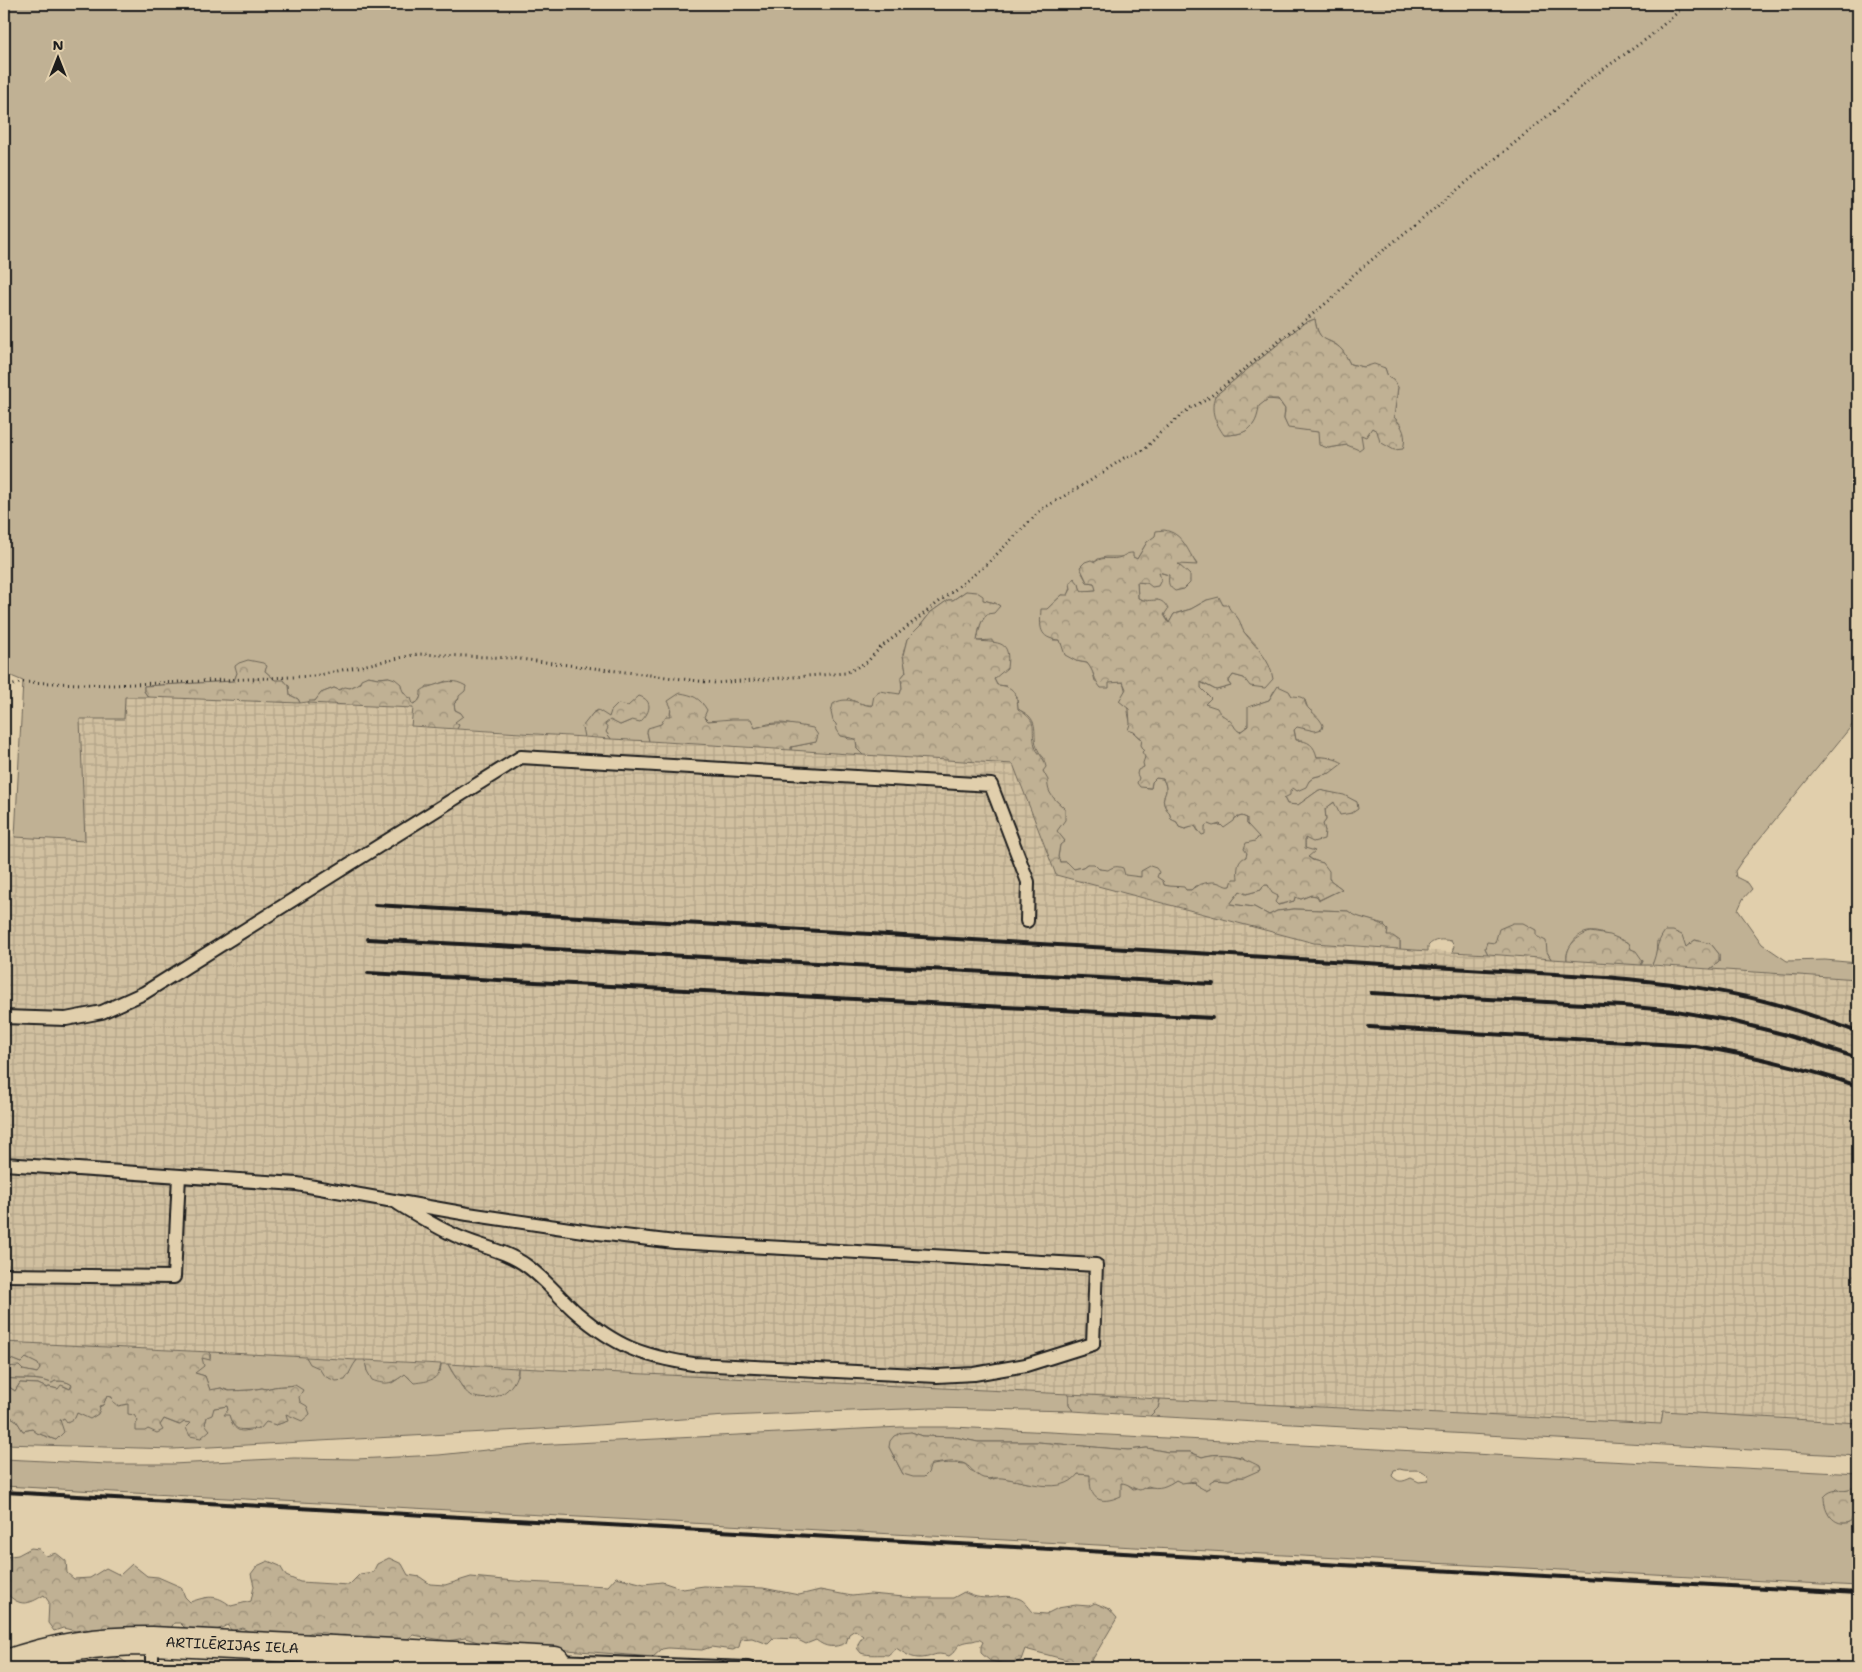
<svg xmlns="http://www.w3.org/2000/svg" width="1862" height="1672" viewBox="0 0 1862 1672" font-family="'Shantell Sans',sans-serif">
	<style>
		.industrial { fill: url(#industrial-grid) }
		.grass { fill: #c0b194; stroke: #6e6658; fill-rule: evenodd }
		.forest { fill: url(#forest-crowns); stroke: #6e6658 }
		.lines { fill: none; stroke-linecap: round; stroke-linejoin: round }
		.lane-casing { stroke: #1c1c1c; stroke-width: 16 }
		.secondary-casing { stroke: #1c1c1c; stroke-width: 31 }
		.path { stroke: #1c1c1c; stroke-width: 3; stroke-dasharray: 1 4; stroke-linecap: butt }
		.lane { stroke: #e1cfac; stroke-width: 12 }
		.secondary { stroke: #e1cfac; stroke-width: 28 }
		.rail { stroke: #1c1c1c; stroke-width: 4 }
		.labels { text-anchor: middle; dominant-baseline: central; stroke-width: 4; stroke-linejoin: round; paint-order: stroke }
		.street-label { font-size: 14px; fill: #1c1c1c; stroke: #e1cfac }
	</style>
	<defs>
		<pattern id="industrial-grid" width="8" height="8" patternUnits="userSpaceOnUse" patternTransform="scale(1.25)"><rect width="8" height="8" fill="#d1c0a0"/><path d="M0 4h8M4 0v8" fill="none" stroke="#b3a489"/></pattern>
		<pattern id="forest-crowns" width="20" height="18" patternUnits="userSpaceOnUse" patternTransform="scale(1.25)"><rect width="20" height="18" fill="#c0b194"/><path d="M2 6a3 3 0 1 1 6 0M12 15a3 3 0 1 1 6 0" fill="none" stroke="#9b8f78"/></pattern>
	</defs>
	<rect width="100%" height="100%" fill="#e1cfac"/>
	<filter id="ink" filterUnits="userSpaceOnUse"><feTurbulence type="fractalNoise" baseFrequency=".02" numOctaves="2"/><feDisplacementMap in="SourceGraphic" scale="10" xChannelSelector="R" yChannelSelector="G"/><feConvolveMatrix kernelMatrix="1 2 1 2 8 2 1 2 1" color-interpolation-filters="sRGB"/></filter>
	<g filter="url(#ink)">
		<path class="industrial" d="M125 696 414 708 412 727 1013 764 1056 875 1314 943 1858 979V1423L1663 1411 1662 1424 4 1342V836L85 841 80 719H124Z"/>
		<g class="grass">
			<path d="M4 4H1858V718L1743 859 1735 871 1736 877 1748 883 1752 889 1743 899 1738 910 1762 944 1787 961 1825 960 1858 963V979L1710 969 1719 962V954L1711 944 1695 940 1686 947 1657 941 1656 956 1652 965H1641L1643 961C1627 946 1591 916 1573 942 1569 949 1566 952 1567 960L1551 959 1547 952 1495 943 1485 948 1488 954 1452 952 1454 946 1451 941C1442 939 1434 939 1428 946V951L1400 949V941L1387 936 1384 924 1354 916 1348 911 1294 909 1277 911 1269 915 1254 907 1230 904 1240 891 1246 894 1261 890 1264 885H1268L1278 896V905L1294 901 1295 897 1301 899 1311 895 1317 896 1320 900 1342 889 1329 879 1323 863C1306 859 1305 855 1305 838L1325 831 1323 824 1326 820 1325 808 1335 802H1357L1344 796 1319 790 1298 805 1287 804 1284 798 1294 788 1297 791 1314 777 1330 773 1337 758 1317 757 1302 740H1296L1294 729 1297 726 1305 728 1313 712 1308 709 1305 700 1274 691 1269 700 1249 707 1248 726 1240 732 1236 730 1229 720 1204 704 1200 682 1216 690 1231 686 1228 682 1233 675 1244 678 1260 649 1243 631 1237 617 1224 605 1207 600 1191 609 1174 614 1169 623 1158 600 1145 602 1138 598 1137 582 1147 583 1158 572 1169 575 1177 563 1197 564 1191 556 1156 536 1147 542 1137 559 1133 557H1106L1098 559 1082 573 1087 582 1094 583 1097 590 1082 591 1080 589 1079 584 1074 579 1068 596 1062 595 1047 609 1053 640H1060L1076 661 1087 663 1092 669 1095 681 1123 682C1130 701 1124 728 1142 739 1141 746 1144 750 1145 756 1146 764 1143 771 1139 778 1142 783 1144 789 1151 788L1152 782 1156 778 1163 779C1171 794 1161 794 1164 804 1166 810 1170 811 1171 819L1177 822 1179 827 1185 829 1195 826 1198 831 1204 830 1205 826 1208 824C1216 827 1231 825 1235 818L1242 816 1247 818V824L1259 836 1247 853 1239 879 1232 886 1226 887 1216 882 1195 886 1191 890H1185L1164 885 1163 881C1152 874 1141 878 1129 877 1119 876 1096 868 1087 864L1083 867 1074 869 1067 862H1060L1058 857 1060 844 1065 841 1056 831 1065 809 1049 794 1043 771 1044 758C1028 742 1041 728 1029 716 1026 713 1021 711 1018 709L1017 698 1007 686 997 685 994 679 992 640 977 641C981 619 981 618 1000 606L995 603 983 600 966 591 953 600H948L931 612 921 625 907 639 903 655 906 672 901 678 902 688 900 694C878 704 872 711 848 698L836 724 848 739H856L857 749 863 755 791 750V747L816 742C799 728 792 720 768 724 763 725 758 728 753 728 738 727 724 721 708 721L704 717 671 707 670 716 661 724 647 732 649 741 611 739 606 732 605 724 610 719 620 725 632 720 628 706 609 717 593 713 588 720 584 737 457 729 458 725 454 722 461 713 455 710 454 704 459 699 446 681 433 686H427L417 703 413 704 406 694 389 677 378 678 368 676C359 683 346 694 334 688L321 693 315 701 300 703 298 699 290 695 289 686 275 680 265 671 237 673 234 681 144 686V691L148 697H125L124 719H80L85 841 15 837 23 681 4 673ZM1315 319C1319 347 1329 335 1342 350 1345 354 1348 360 1350 364L1364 367 1385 368 1388 377 1398 387 1394 417 1402 426 1377 431 1372 428 1347 445 1328 448 1319 432 1288 427 1284 419 1285 409 1278 400 1268 399 1258 406C1257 429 1245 435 1224 435L1215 396 1304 323Z"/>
			<path d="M210 1352 306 1357C315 1371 334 1371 349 1374L351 1367 357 1360H365L367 1371 392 1383 405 1374 440 1372 441 1364H448C452 1374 460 1381 464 1391L518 1375V1368L1069 1394V1404L1073 1411 932 1408 824 1412 726 1416 540 1429 173 1449 4 1444V1420L11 1417 16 1420 23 1431 32 1429 37 1433 56 1440 60 1420 77 1413 85 1415 103 1405 107 1396 128 1403 138 1421 148 1429 160 1425 164 1419 179 1425 184 1422 205 1424 207 1417 214 1408 227 1406C230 1415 231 1432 244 1431 250 1430 254 1429 260 1429L266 1421 276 1425 287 1421 286 1414 300 1403 295 1385C283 1387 279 1385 266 1389L262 1388 251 1390 229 1391 221 1388 210 1391 205 1376 195 1373 202 1358 210 1359Z"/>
			<path d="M6 1357 21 1363 26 1358 39 1364 40 1369 38 1373 4 1367V1358Z"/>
			<path d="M4 1378C20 1380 36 1377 52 1383L55 1381C61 1381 67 1381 72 1385L70 1389 64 1386 58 1389 49 1387 47 1388 38 1384 20 1383 15 1391 6 1385H4Z"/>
			<path d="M1160 1399 1661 1424 1663 1411 1858 1423V1456L1150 1416 1158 1408Z"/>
			<path d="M901 1427H954L1858 1474V1488L1845 1490 1837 1489 1824 1504 1852 1518H1858V1586L4 1486V1459L107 1464H172L294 1458 356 1459 439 1455 534 1445ZM911 1432 923 1436 954 1437 978 1442H1038L1128 1450 1147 1448 1168 1452H1190L1202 1457C1216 1453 1229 1455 1242 1457L1251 1473 1244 1477H1235L1229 1480 1215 1479C1209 1483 1184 1484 1176 1480 1164 1489 1148 1486 1133 1489L1126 1483 1090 1482 1091 1475 1078 1474 1028 1483 1000 1477 990 1480 970 1470 965 1464C942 1461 924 1466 903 1474L889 1447ZM1400 1469C1411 1473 1422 1465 1429 1478L1427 1481 1419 1482 1411 1478C1402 1482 1399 1483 1392 1476L1394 1470Z"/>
		</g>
		<g class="forest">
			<path d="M1315 319C1318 345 1329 336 1342 350 1345 354 1348 360 1350 364L1364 367 1374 364 1385 368 1388 377 1393 380 1398 387 1394 417C1403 427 1407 435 1403 449L1394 450 1380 442 1377 431 1372 428 1366 437 1361 435 1363 447 1359 450 1347 445 1328 448 1319 445 1318 432 1288 428 1284 419 1285 409 1278 399H1268L1259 406C1257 429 1245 435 1224 435 1215 422 1210 411 1215 396L1304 323Z"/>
			<path d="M1164 530C1183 533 1187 550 1197 565L1178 564 1190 575V583L1184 589 1175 591C1168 586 1168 583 1169 575L1159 572 1161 580 1158 586 1152 587 1147 583 1137 582 1138 598C1152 605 1160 593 1168 609L1164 615 1169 623 1174 614 1191 609 1207 600 1219 597 1223 605H1228C1230 612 1234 612 1237 617 1241 621 1241 628 1244 632 1256 648 1270 658 1273 679L1265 688 1250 686 1244 678 1233 675 1228 682 1231 686 1216 690 1201 682V688L1211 698 1205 704 1217 708C1221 716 1222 714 1229 720 1234 723 1234 729 1240 732L1248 726V707L1269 700 1278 686 1289 691 1292 696C1310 697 1301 701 1309 709 1315 715 1319 717 1323 725L1322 729 1315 731 1297 727 1294 730 1296 740C1309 741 1314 745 1317 757 1324 756 1337 759 1343 763L1330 773 1314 777 1309 781 1306 787 1297 791 1293 788 1290 790V795L1284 798 1287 804 1298 805 1319 790 1344 795 1357 802 1358 809 1352 813 1340 815 1334 802 1325 809 1326 820 1323 824 1325 831 1324 839 1313 842 1305 838V848L1315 851 1308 857 1312 860 1323 863 1329 871V879L1342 889 1319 900 1317 896 1311 895 1301 899 1295 897 1294 901 1278 905 1275 902 1278 896 1272 893 1268 885H1264L1261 890 1246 894 1240 891 1230 904 1254 907 1269 915 1277 911 1294 909 1348 911C1360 921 1379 918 1388 930L1387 936H1393L1400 941V949L1314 943 1056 875 1013 764 863 755 857 749 856 739 841 736 837 730 836 724 833 721 831 712 833 704C847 695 857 704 872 706L874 695 879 691 900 694 902 688 901 678 906 672 903 655 907 639 921 625 931 612 948 600H953L966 591 977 592 983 596V600L995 603 1000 606 994 613 987 614C979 623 979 630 977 641 1000 643 1011 640 1007 668L994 679 997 685C1014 686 1017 693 1018 709 1040 723 1030 726 1035 746 1037 754 1044 756 1046 767L1043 771 1048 780C1046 794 1056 800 1065 809V820L1057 831 1065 841 1060 845 1058 857 1060 862H1067L1074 869 1083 867 1087 864H1094L1099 869 1108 870C1114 866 1117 866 1123 868L1125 875 1141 877V871L1150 866 1156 868 1159 872 1157 877 1163 881 1164 885C1171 887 1177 886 1184 887L1186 890H1191C1197 884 1212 880 1219 883 1225 885 1225 887 1231 886L1233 879H1238C1237 870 1237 860 1246 857L1247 853 1244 849 1246 843 1255 841 1259 837 1247 824V818L1242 816 1235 818 1234 821 1224 828 1220 824 1213 826 1208 824 1205 826V834L1202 835 1195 826 1185 829 1179 827 1177 822 1171 819C1170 811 1166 810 1164 804 1161 794 1171 794 1163 779L1156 778 1152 782 1151 788 1140 787 1137 783 1139 778 1137 774 1138 770 1144 767 1143 763 1145 757 1142 752 1144 750 1141 745 1142 739 1134 732 1128 730 1130 724 1129 709 1119 701 1126 689 1123 682 1109 683V688H1101C1094 680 1094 671 1087 663L1076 661 1065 655 1060 640C1038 639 1040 626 1041 609H1047L1062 595H1068L1071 589 1070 583 1074 578 1079 584 1080 588 1082 591 1096 590 1094 583 1087 582 1080 567 1085 562 1091 560 1095 562C1104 555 1112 561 1121 557 1126 555 1126 553 1133 553V557L1137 559 1147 542 1155 536 1156 531Z"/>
			<path d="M248 660 263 663 267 666 265 671 275 680H284L289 686 290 695 298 699 300 703 148 697 144 691V686L234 681 237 673 235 666 239 663Z"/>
			<path d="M368 676 378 678 389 677 395 679 401 684C401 689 405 697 411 698L413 704C420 702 421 698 421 691 426 687 429 687 435 685 447 681 454 679 466 686L465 691 459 696V698L454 704 455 710 461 713 463 716 455 722 459 725 457 729 411 726 413 708 308 703 309 701H315L321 693 334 688 339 690 345 687 350 688 360 683 361 679Z"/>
			<path d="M680 693C693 695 700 698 707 710L704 717 708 721 732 719H751L755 728C778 721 791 724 813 728L818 735 816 742 791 747V750L649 741 647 732 648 728 661 724 666 716H670L671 707 668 701Z"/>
			<path d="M639 696C655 701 649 714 640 722L632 720 620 725 610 720 605 724 608 728 606 732 611 739 584 737 582 727 593 713 598 710 609 717 611 711 618 704 628 706Z"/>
			<path d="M1513 923H1523L1536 930V936L1546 941 1547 952 1551 959 1488 954 1485 948 1487 942 1495 943 1499 929Z"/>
			<path d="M1665 931H1673L1682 935 1686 947 1695 940 1711 944 1719 954V962L1710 969 1652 965C1658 951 1655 945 1665 931Z"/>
			<path d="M1590 932 1610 935 1629 943 1631 949 1636 951 1643 961 1641 965 1567 960C1566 945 1577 937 1590 932Z"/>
			<path d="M4 1342 210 1352V1360L202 1358 204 1366 195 1373 205 1376 210 1390 221 1388 229 1391 251 1390 262 1388 266 1389C279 1385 283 1387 295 1385L303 1390 299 1397 300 1402 307 1406 310 1414 302 1421 286 1414 288 1421 276 1425 266 1422 260 1429C244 1427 236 1437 229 1415H224L228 1410 227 1406 214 1408 212 1415 207 1417 205 1424 210 1430 201 1438 190 1436 186 1428 191 1423 184 1422 180 1425 164 1419 160 1425 163 1430 157 1433 148 1429 145 1431H136V1424L138 1421 134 1415 128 1414V1404L118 1406 113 1402 112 1397 107 1396 103 1405 99 1406 100 1409 98 1414 90 1419 77 1413 75 1418 67 1422 64 1418 60 1420 64 1432 56 1440 37 1433 32 1429 23 1431 16 1420 11 1417 4 1420V1385H6L15 1391 20 1383 38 1384 47 1388 49 1387 58 1389 61 1385 70 1389 72 1385C67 1381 61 1381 55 1381L52 1383C36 1377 20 1380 4 1378V1367L19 1366 23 1370 37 1373 40 1369 38 1364 26 1358 21 1363 6 1357 4 1358Z"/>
			<path d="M306 1357 357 1360C352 1366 350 1373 345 1380L336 1381 324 1376 319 1368 310 1364Z"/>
			<path d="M365 1360 441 1364C439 1381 429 1381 414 1383L405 1374C393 1383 387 1386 372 1380L367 1371Z"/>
			<path d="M448 1364 518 1368C517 1390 492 1406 470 1395 465 1393 451 1370 448 1364Z"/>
			<path d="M1069 1394 1160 1399 1158 1408 1150 1416 1073 1411 1069 1404Z"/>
			<path d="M911 1432 923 1436 954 1437 978 1442H1038L1128 1450 1147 1448 1168 1452H1190L1202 1457C1222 1451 1241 1456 1259 1466L1260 1470 1244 1477H1235L1229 1480 1215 1479 1210 1482 1209 1488 1205 1490 1196 1485 1195 1481 1182 1483 1176 1480C1167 1486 1159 1490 1148 1486L1140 1490C1133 1489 1128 1483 1121 1483V1496C1099 1506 1089 1499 1090 1475L1078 1474C1062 1496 1026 1481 1002 1478 996 1477 990 1480 983 1478 975 1475 972 1468 965 1464 956 1459 941 1464 931 1464L928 1473 924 1477H913L903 1474 889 1447 890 1441 894 1436 901 1433Z"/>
			<path d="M1852 1488H1858V1518H1852L1850 1522C1834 1528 1824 1511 1824 1497 1832 1487 1841 1492 1852 1488Z"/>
			<path d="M31 1548 39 1549 46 1556 56 1553 66 1561 67 1573 74 1579 90 1578 106 1568 120 1575 132 1564 147 1576 158 1577 181 1587 185 1597 190 1602C208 1596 216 1594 231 1606L251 1601 254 1586 251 1574 257 1566 268 1561 280 1566 286 1576 300 1582 349 1585 360 1574 373 1572 377 1564 389 1558 402 1564 408 1575 420 1577 430 1584 445 1585 471 1577 526 1582 608 1586 616 1577 644 1584 662 1582 683 1589 704 1586 763 1588 799 1595 820 1590 852 1596 870 1594 916 1598H953L964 1592C987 1605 1001 1591 1020 1599 1025 1601 1030 1609 1034 1613L1046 1614 1058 1608 1076 1605 1089 1606 1095 1603 1109 1609 1117 1618 1088 1667 1078 1666 1067 1660 1025 1649 1021 1660 1012 1665 990 1661 981 1653V1646L983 1642C978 1638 978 1640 972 1641 954 1643 961 1648 949 1656 933 1651 935 1657 922 1658 912 1659 904 1653 896 1648L888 1655C879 1654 869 1656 861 1653L857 1648 859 1642 863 1636 855 1630 849 1634 846 1643C834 1648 826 1648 816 1640L806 1644 796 1639 774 1638 768 1644 752 1638 741 1639 739 1647 733 1650 711 1647 702 1650 668 1648 662 1649 653 1657 530 1647 502 1641 492 1643 478 1642 465 1638 448 1641 413 1635 405 1641 338 1638 325 1633 312 1632 303 1636 286 1633 276 1635 254 1634 242 1628 232 1631 227 1625C216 1633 201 1631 188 1631L180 1623H174L171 1628 162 1632 99 1633 86 1629 76 1631 63 1628 54 1631 48 1623 49 1602 44 1595C28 1605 20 1607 6 1593L4 1594V1557L18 1555Z"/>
			<path d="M106 1654 118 1657 128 1664V1668H85L88 1658Z"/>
		</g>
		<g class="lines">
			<g class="lane-casing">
				<g id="lane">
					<path d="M4 1017 66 1019 102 1012 144 993 521 757 991 785 1028 882 1027 921"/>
					<path d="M4 1164 297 1184 468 1214 590 1232 675 1242 1096 1265 1093 1344 1026 1365 974 1374 937 1376 693 1364C642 1356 617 1347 577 1313 560 1298 545 1279 527 1266 504 1249 475 1246 450 1233 431 1224 412 1212 394 1201"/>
					<path d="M4 1275 174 1277 179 1176"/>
					<path d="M152 1641V1668"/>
					<path d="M555 1661 748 1668"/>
				</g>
			</g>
			<g class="secondary-casing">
				<g id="secondary">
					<path id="s1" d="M4 1665C55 1647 97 1641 152 1641L555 1661"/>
				</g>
			</g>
			<path class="path" d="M4 688 23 682 112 685 314 676 418 654 512 658 715 683 846 673 867 662 880 648 985 566 1042 509 1090 481 1124 458 1144 450 1160 433 1190 408 1206 400 1335 296 1352 276 1572 96 1588 80 1648 38 1687 4"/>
			<use href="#lane" class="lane"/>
			<use href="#secondary" class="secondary"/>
			<g class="rail">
				<path d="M375 905 1606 977C1660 982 1715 988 1768 1002 1799 1010 1828 1021 1858 1032"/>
				<path d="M368 939 1213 984"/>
				<path d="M368 973 1212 1018"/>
				<path d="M1371 993 1623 1006 1676 1011 1727 1020 1783 1034 1858 1058"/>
				<path d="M1369 1027 1695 1046C1751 1055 1805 1068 1858 1086"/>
				<path d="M4 1492 1858 1593"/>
			</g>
		</g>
	</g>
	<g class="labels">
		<g class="street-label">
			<text stroke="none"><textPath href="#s1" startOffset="231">ARTILĒRIJAS IELA</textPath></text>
		</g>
	</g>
	<rect width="1862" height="1672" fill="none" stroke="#e1cfac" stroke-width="20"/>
	<rect x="10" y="10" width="1842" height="1652" fill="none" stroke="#1c1c1c" stroke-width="2" filter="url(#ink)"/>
	<g transform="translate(58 58)" stroke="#e1cfac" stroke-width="4" paint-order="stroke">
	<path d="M0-4L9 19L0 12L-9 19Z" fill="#1c1c1c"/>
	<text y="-8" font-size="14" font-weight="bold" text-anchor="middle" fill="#1c1c1c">N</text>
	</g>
</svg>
